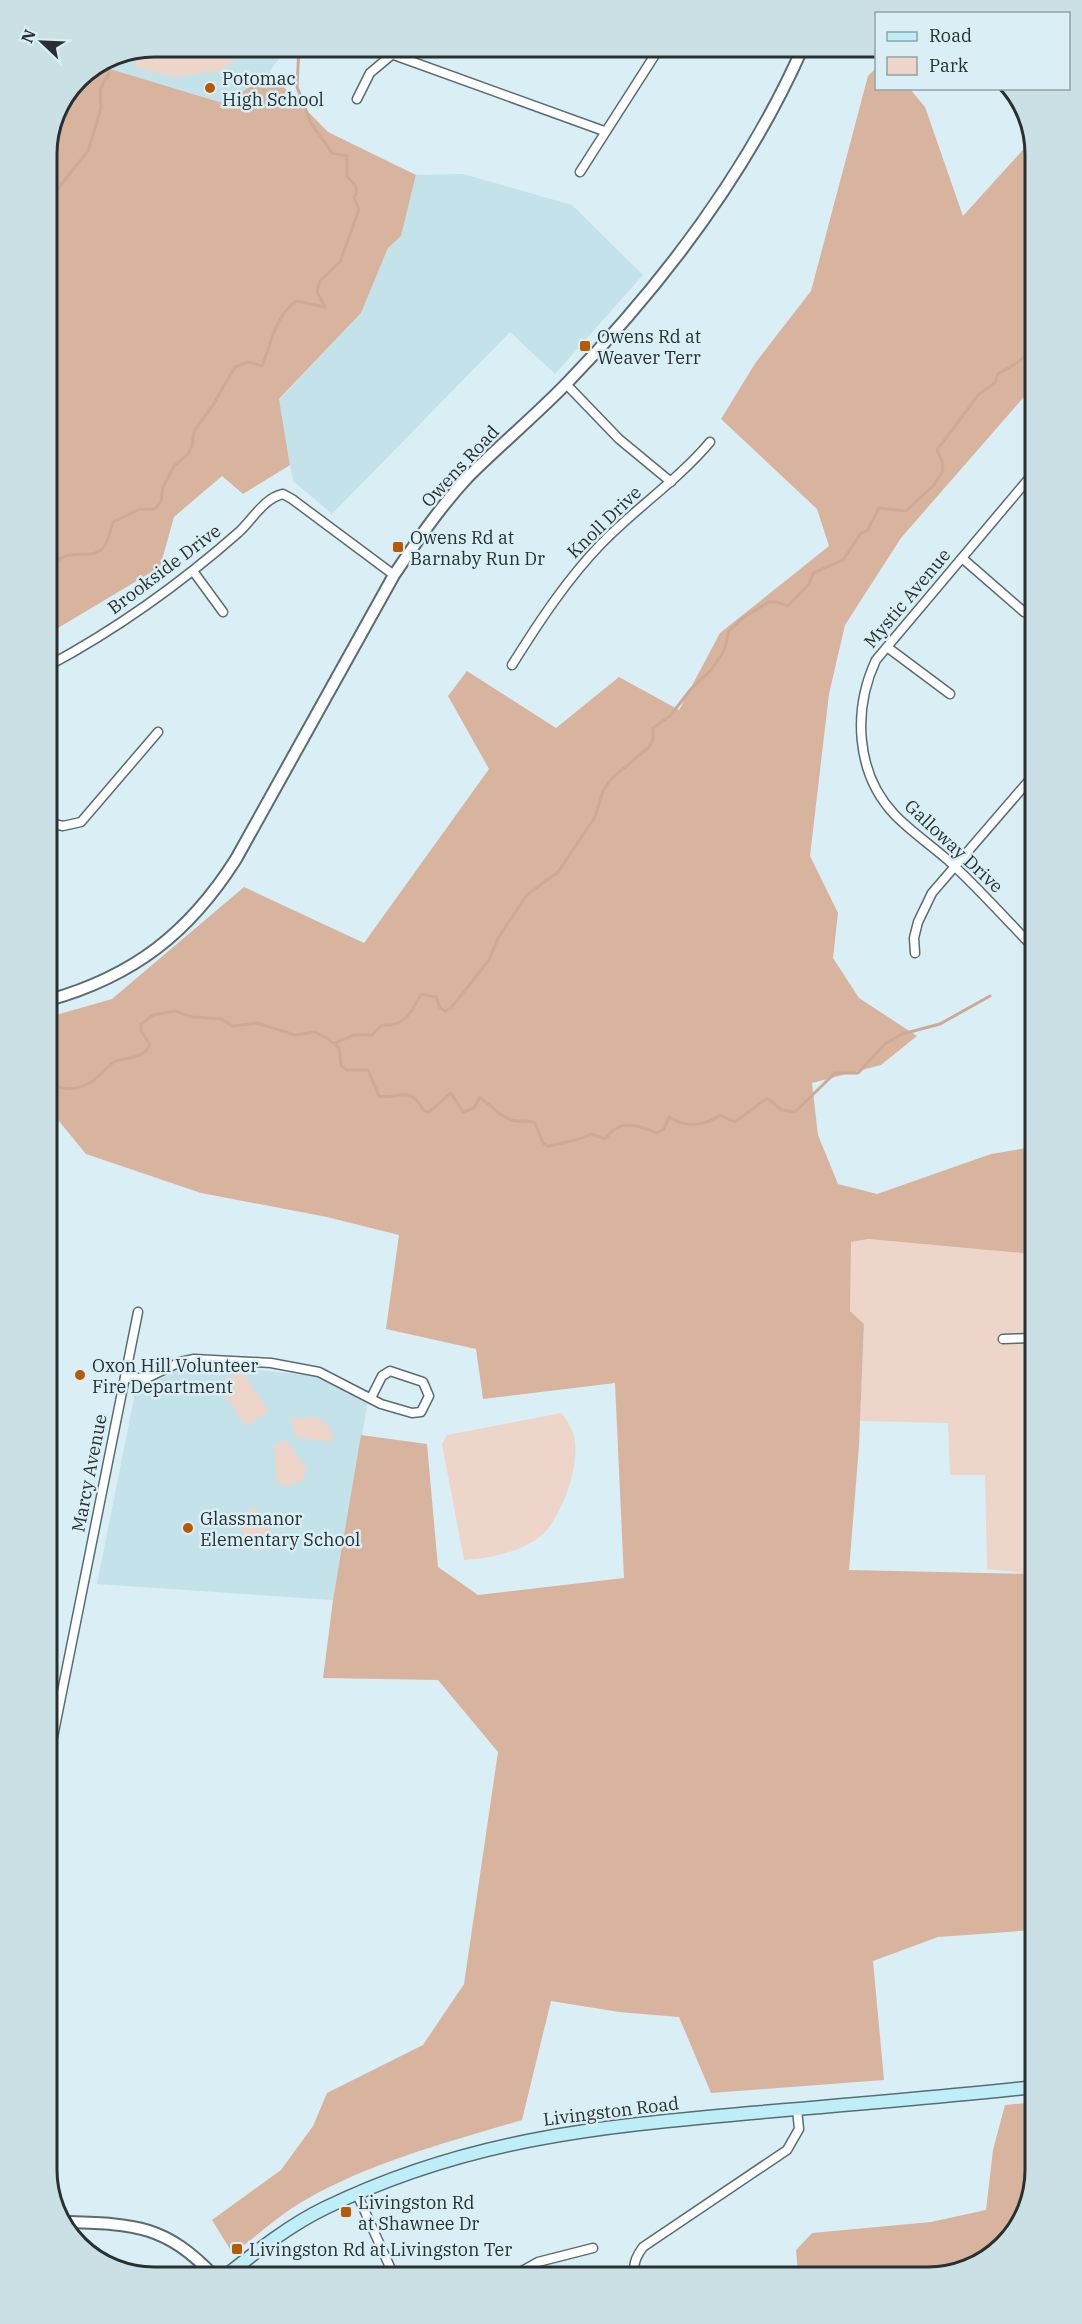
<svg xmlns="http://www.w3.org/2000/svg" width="1082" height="2324" viewBox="0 0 1082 2324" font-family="'IBM Plex Serif',serif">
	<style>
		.built { fill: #c4e2ea }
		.green { fill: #edd6c9 }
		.forest { fill: #d8b49f }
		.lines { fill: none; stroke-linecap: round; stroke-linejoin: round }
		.stream { stroke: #cdaa95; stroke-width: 3 }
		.minor-casing { stroke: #596c71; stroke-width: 11 }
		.tertiary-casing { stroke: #596c71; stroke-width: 14 }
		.secondary-casing { stroke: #596c71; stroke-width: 15 }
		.minor { stroke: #fff; stroke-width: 8 }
		.tertiary { stroke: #fff; stroke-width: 10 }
		.secondary { stroke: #beeef8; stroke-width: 12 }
		.poi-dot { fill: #b75a05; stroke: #d9eff5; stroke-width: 2 }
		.labels { text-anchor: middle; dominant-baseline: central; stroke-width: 5; stroke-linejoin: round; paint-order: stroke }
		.poi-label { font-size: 18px; fill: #283032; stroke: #d9eff5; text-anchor: start }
		.street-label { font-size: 18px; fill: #283032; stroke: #d9eff5 }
		.rim { fill: none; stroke: #283032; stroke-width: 3 }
	</style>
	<rect width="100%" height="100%" fill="#d9eff5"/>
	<g class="built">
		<path d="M154 47H288L269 72 226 104 97 65 113 55Z"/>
		<path d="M463 174 572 205 643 275 555 374 510 332 332 514 293 481 279 400 361 313 388 248 401 236 416 175Z"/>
		<path d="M199 1363 314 1376 368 1401 333 1600 97 1584 136 1388 149 1386 183 1366Z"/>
	</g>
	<g class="green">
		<path d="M154 47H249L221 71 173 77 135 67 138 50Z"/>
		<path d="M868 1239 1033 1254 1034 1574 987 1569 985 1475H950L948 1423 860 1421 864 1325 850 1311V1242Z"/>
		<path d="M240 1369 269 1411 246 1426 218 1385Z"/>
		<path d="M562 1413C566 1419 571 1426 573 1433 582 1460 564 1511 545 1532 527 1551 489 1559 464 1560L442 1444 447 1435Z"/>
		<path d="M316 1417 324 1421 335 1435 329 1442 296 1437 290 1419Z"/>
		<path d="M286 1440 307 1469 301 1481 286 1487 277 1481 274 1445Z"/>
		<path d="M255 1507 276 1538 256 1552 235 1521Z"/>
	</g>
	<g class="forest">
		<path d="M97 65 226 104 269 72 328 132 416 175 401 236 388 248 361 313 279 399 290 465 243 494 222 476 174 517 160 567 48 634 47 147 78 78Z"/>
		<path d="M876 68V88L910 89 925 107 963 216 1030 142V390L901 538 845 625 829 694 810 856 838 913 833 958 859 998 917 1036 881 1065 812 1083 818 1135 838 1184 877 1194 991 1154 1033 1147V1254L868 1239 851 1242 850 1311 864 1324 859 1446 849 1570 1034 1574 1035 1930 938 1937 873 1961 884 2080 711 2093 679 2017 619 2012 551 2001 522 2120C449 2142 374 2161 307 2199 281 2213 257 2236 233 2254L212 2220 281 2170 313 2126 327 2093 423 2045 464 1984 498 1752 438 1680 323 1678 333 1600 361 1435 427 1444 438 1567 478 1595 624 1578 615 1383 483 1399 476 1349 386 1329 399 1235 327 1217 201 1193 86 1154 49 1109V1017L112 999 244 887 364 943 489 769 448 696 467 671 556 728 619 677 679 710 720 633 829 546 817 509 721 419 756 362 811 291 868 76Z"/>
		<path d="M1035 2102V2171L1014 2235 963 2272 798 2273 796 2250 812 2233 931 2222 986 2210 993 2150 1005 2105Z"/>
	</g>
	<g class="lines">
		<g class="stream">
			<path d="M47 202 88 151 101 108 100 89 109 74"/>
			<path d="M48 569C70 543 89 563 103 548 109 542 110 530 113 522L140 509H155L161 501 163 487 174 466 187 455 192 446 194 431 213 405 235 367 249 362 262 366C272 342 274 318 296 301L325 307 317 292 320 281 340 262 359 209 354 198C360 187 354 184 347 176V156L332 153 311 123 297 87 299 47"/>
			<path d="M335 1043 354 1035H372L382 1025C405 1027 411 1013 421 994L436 997 440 1008 445 1011 451 1008 489 960 498 938 527 895 558 872 595 817 603 791 611 779 649 747 653 739V728L670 716 691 689 711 670 724 651 729 631 743 618 769 602H776L788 606 809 584 813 573 843 560 861 533 867 531 879 508 906 511 934 485 943 471 942 461 937 450 979 394 995 383 998 374C1014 364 1028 361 1030 341"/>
			<path d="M49 1084C70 1092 83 1090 100 1075 104 1071 109 1065 114 1062 127 1056 144 1060 150 1044L141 1031V1024L153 1015 175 1011 192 1017 222 1019 232 1026 257 1023 295 1035 315 1032 327 1038 339 1048 341 1065 347 1070H368L379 1096C404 1100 407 1083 424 1111L429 1112 451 1093 463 1112 474 1108 480 1097C490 1105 498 1115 511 1120 520 1123 527 1119 535 1123L543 1143 548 1146C559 1144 583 1139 591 1134L605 1139C621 1118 637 1125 657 1133L664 1129 669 1117C687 1128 703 1127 720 1115L735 1122 767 1098 782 1110 795 1112 835 1073H858L885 1044 902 1034 940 1024 990 996"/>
		</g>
		<g class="minor-casing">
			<g id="minor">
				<path d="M391 54 604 131"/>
				<path d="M357 99 370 73 401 47"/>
				<path d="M580 172 660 47"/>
				<path d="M566 384 619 439 671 482"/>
				<path d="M1031 476 876 660C853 709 855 772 894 814 910 831 931 845 949 861 978 888 1005 918 1032 946"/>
				<path d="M962 558 1024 612"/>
				<path d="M193 571 223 612"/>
				<path d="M887 647 950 694"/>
				<path d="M512 665C539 622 567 579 602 543 637 507 678 480 710 442"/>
				<path d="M48 666C117 629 180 584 239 532 253 519 264 498 283 494L292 499 394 575"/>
				<path d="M49 823 63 826 81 822 158 732"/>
				<path d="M915 953 914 938 918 922 932 893 1032 777"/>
				<path d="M1003 1339 1033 1338"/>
				<path d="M125 1378H147L180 1362 194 1359 271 1363 319 1372 381 1404 412 1413 421 1412 429 1396 423 1382 390 1371 382 1376 371 1398"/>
				<path d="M51 1747 138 1312"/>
				<path d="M357 2194 394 2276"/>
				<path d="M635 2274C632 2264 637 2255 643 2247L787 2150 799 2129 797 2109"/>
				<path d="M515 2275 538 2262 593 2248"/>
			</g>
		</g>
		<g class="tertiary-casing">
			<g id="tertiary">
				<path d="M49 1000C134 976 189 933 236 859L394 575C417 541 440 507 468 477 500 445 535 416 567 383 663 284 747 174 803 47"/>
				<path d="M65 2222C134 2224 165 2224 215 2277"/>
			</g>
		</g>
		<g class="secondary-casing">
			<path id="secondary" d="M224 2277C256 2252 288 2226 325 2208 467 2139 596 2127 751 2113 846 2105 941 2097 1035 2087"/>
		</g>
		<use href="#minor" class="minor"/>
		<use href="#tertiary" class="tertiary"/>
		<use href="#secondary" class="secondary"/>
	</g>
	<g class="poi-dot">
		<circle cx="210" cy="88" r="6"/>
		<rect x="579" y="340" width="12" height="12" rx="3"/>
		<rect x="392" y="541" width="12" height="12" rx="3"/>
		<circle cx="80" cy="1375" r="6"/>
		<circle cx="188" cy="1528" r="6"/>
		<rect x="340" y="2206" width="12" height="12" rx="3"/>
		<rect x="231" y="2243" width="12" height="12" rx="3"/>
	</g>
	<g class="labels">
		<g class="poi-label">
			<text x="222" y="78">Potomac<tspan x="222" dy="21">High School</tspan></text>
			<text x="597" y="336">Owens Rd at<tspan x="597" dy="21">Weaver Terr</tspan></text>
			<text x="410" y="537">Owens Rd at<tspan x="410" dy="21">Barnaby Run Dr</tspan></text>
			<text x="92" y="1365">Oxon Hill Volunteer<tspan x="92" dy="21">Fire Department</tspan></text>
			<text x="200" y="1518">Glassmanor<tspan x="200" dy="21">Elementary School</tspan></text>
			<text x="358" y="2202">Livingston Rd<tspan x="358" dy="21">at Shawnee Dr</tspan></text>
			<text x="249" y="2249">Livingston Rd at Livingston Ter</text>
		</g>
		<g class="street-label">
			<text transform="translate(460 466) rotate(-47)">Owens Road</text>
			<text transform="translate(604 522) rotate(-44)">Knoll Drive</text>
			<text transform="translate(164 569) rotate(-37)">Brookside Drive</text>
			<text transform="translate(907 598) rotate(-50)">Mystic Avenue</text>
			<text transform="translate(954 846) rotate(43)">Galloway Drive</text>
			<text transform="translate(89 1473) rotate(-79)">Marcy Avenue</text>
			<text transform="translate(611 2111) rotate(-7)">Livingston Road</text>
		</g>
	</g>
	<path d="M0 0H1082V2324H0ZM154 57H928A97 97 0 0 1 1025 154V2170A97 97 0 0 1 928 2267H154A97 97 0 0 1 57 2170V154A97 97 0 0 1 154 57Z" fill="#cbe0e5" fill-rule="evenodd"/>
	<path class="rim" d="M154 57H928A97 97 0 0 1 1025 154V2170A97 97 0 0 1 928 2267H154A97 97 0 0 1 57 2170V154A97 97 0 0 1 154 57Z"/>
	<rect x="875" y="12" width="195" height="78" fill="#d9eff5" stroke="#92a3a7" stroke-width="1.5"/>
	<rect x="887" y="32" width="30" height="9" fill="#beeef8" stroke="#92a3a7" stroke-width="1.5"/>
	<text x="929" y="42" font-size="18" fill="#283032">Road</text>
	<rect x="887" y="57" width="30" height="18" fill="#edd6c9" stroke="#92a3a7" stroke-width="1.5"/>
	<text x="929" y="72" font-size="18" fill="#283032">Park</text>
	<g transform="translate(42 42) rotate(293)" stroke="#d9eff5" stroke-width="4.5" paint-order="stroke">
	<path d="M0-4.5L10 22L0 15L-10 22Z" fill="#283032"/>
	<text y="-9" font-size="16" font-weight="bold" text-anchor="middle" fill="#283032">N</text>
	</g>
</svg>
